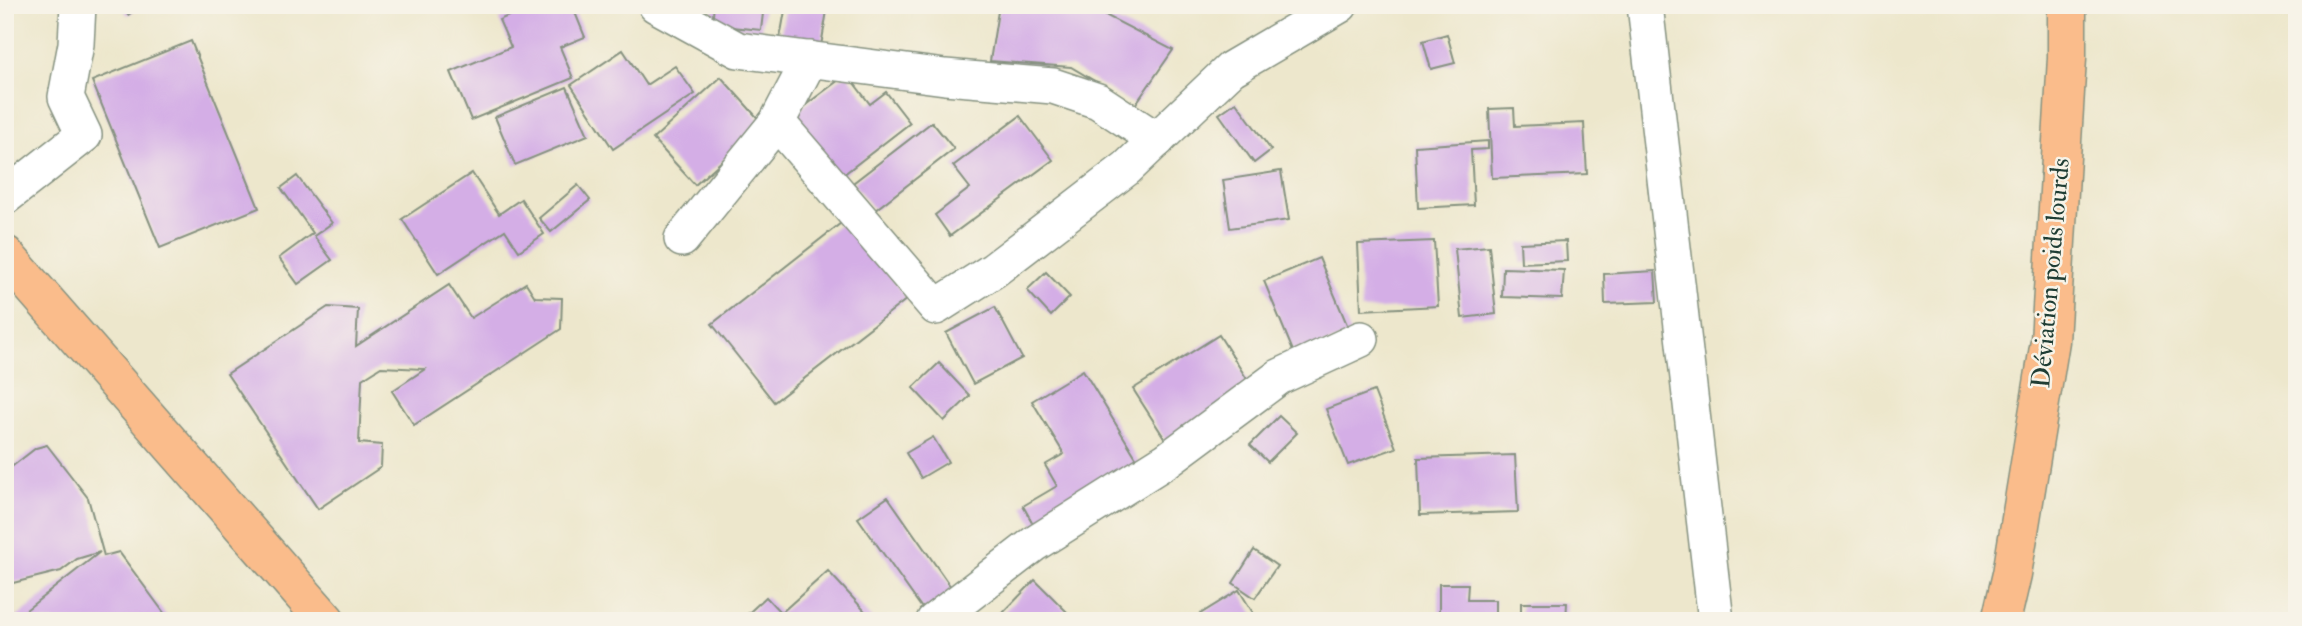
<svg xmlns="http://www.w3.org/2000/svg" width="2302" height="626" viewBox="0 0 2302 626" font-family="'IM FELL Double Pica',serif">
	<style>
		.building { fill: #d4aee6 }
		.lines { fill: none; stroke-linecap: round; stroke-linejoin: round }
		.street-casing { stroke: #869280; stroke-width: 38 }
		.primary-casing { stroke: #869280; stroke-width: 41 }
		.highway-casing { stroke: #869280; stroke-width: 41 }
		.street { stroke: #fff; stroke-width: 35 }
		.primary { stroke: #fabc8b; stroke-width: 38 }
		.highway { stroke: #fabc8b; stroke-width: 38 }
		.labels { text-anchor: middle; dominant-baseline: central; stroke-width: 5; stroke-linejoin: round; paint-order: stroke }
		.street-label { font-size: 26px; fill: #1f3d34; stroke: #f7f3e8 }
	</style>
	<rect width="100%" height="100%" fill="#f7f3e8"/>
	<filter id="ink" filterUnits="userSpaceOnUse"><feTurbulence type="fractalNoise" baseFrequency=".0143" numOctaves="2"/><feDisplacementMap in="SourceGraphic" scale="14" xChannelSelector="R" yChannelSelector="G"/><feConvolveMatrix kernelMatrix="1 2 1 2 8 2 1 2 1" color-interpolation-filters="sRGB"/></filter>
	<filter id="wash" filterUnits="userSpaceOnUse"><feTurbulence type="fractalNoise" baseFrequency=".00686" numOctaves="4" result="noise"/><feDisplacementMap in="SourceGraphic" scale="28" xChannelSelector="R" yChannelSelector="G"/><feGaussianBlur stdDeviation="1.57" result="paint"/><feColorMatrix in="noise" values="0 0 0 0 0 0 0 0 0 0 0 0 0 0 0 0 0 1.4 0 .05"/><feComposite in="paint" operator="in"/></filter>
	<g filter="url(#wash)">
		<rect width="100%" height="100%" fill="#ede7cc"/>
		<g id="blocks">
			<g class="building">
				<path d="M120 5H141L128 15Z"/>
				<path d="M534 5H572L585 37 560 47 573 78 471 120 451 72 511 47 499 20Z"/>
				<path d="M714 5H764L761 30 712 25Z"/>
				<path d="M786 5H828L821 46 780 38Z"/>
				<path d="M999 5H1086L1173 50 1135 105 1071 67 990 61Z"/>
				<path d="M1447 34 1455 63 1431 69 1423 41Z"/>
				<path d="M191 41 259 208 160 248 92 81Z"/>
				<path d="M623 50 646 85 675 66 695 94 613 149 571 85Z"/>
				<path d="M847 74 870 104 886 92 910 123 839 178 791 116Z"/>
				<path d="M721 77 763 124 695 185 653 139Z"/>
				<path d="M567 87 588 135 515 165 495 117Z"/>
				<path d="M1236 102 1271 150 1254 163 1219 114Z"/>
				<path d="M1514 108 1515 126 1584 123 1587 174 1492 178 1489 109Z"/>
				<path d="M1020 116 1053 160 950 236 935 215 970 188 953 166Z"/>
				<path d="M932 122 954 149 875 210 853 183Z"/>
				<path d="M1488 141V149L1471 150 1474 205 1418 208 1415 146Z"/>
				<path d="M1281 171 1289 220 1230 228 1223 180Z"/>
				<path d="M472 173 499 214 521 199 544 234 519 251 505 230 438 274 402 219Z"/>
				<path d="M297 176 332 223 314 236 332 260 298 284 279 258 313 233 281 188Z"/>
				<path d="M578 185 590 200 551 232 539 218Z"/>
				<path d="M845 220 907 299 774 402 712 324Z"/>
				<path d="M1434 241 1438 306 1361 310 1358 244Z"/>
				<path d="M1566 241 1567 261 1521 263 1520 243Z"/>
				<path d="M1489 246 1496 314 1462 318 1455 249Z"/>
				<path d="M1319 258 1351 334 1295 356 1264 281Z"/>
				<path d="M1503 268 1564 270 1562 299 1502 297Z"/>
				<path d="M1655 271 1657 302 1605 304 1604 274Z"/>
				<path d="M1046 272 1070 297 1051 316 1027 290Z"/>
				<path d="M526 283 535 297 562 298 561 329 414 425 392 391 425 369 381 367 362 379 359 443 382 445 381 467 318 509 227 374 328 307 358 309 356 346 449 285 471 318Z"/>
				<path d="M995 307 1022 358 973 384 946 333Z"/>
				<path d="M1219 335 1252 387 1167 442 1133 389Z"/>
				<path d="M939 363 970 396 944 421 913 388Z"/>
				<path d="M1083 370 1140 464 1035 527 1023 506 1057 486 1045 465 1064 454 1032 401Z"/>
				<path d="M1374 391 1396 448 1348 465 1326 409Z"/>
				<path d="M1279 416 1297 433 1268 462 1250 445Z"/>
				<path d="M933 437 948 462 921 478 906 453Z"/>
				<path d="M47 445 88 498 104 556 119 552 170 621H12L100 552 77 559 61 571 5 585V472L36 448Z"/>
				<path d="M1515 455 1518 512 1420 515 1418 458Z"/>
				<path d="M888 497 953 590 924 611 858 518Z"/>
				<path d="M1254 550 1277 566 1255 598 1233 583Z"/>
				<path d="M828 571 874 621H740L766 597 781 613Z"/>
				<path d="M1035 580 1076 621H995Z"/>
				<path d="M1439 584H1468L1467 600H1495V621H1439Z"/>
				<path d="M1239 590 1258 621H1189Z"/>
				<path d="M1521 603H1567L1566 621H1521Z"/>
			</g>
		</g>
	</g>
	<g filter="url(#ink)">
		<use href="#blocks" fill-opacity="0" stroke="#869280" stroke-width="2"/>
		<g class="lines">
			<g class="street-casing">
				<g id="street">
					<path d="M656 5 738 50 945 77 1053 86 1098 101 1157 140"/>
					<path d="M1645 5 1716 621"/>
					<path d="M777 122 936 307 994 270 1127 168 1231 69 1340 5"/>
					<path d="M5 197 84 135 66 97 76 44 78 5"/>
					<path d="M682 239 777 122 810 59"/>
					<path d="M934 621 1034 544 1167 460 1279 377 1361 339"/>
				</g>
			</g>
			<g class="primary-casing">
				<path id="primary" d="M2001 621 2012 574 2050 341 2067 58V5"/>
			</g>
			<g class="highway-casing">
				<path id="highway" d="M5 255 326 621"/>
			</g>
			<use href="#street" class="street"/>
			<use href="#primary" class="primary"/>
			<use href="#highway" class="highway"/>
		</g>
	</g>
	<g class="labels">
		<g class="street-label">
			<text transform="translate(2051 273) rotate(-85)">Déviation poids lourds</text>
		</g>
	</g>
	<rect width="2302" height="626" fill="none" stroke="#f7f3e8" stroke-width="28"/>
</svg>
